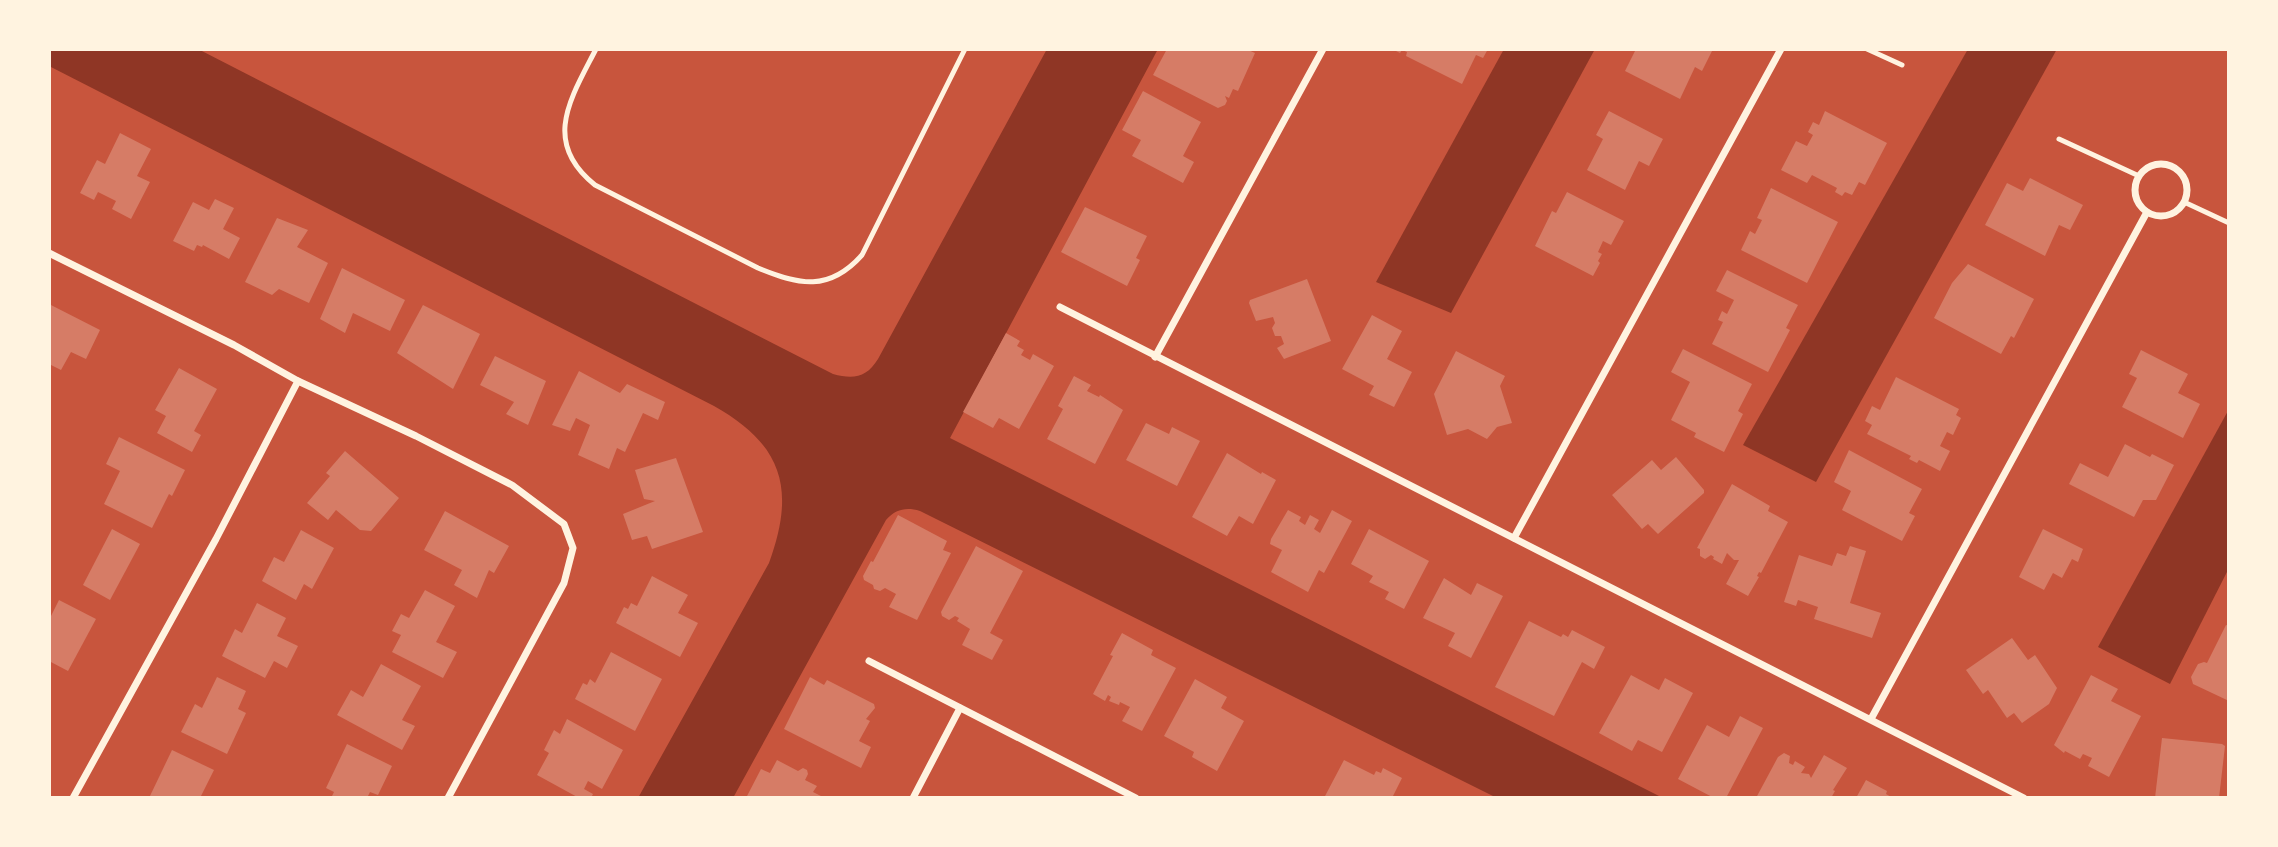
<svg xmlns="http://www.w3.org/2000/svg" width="2278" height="847" viewBox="0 0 2278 847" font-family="Montserrat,sans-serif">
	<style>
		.water { fill: #8f3625 }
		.building { fill: #d67c66 }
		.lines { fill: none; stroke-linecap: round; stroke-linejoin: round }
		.service { stroke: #fff3e0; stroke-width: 5 }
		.minor { stroke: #fff3e0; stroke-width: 7 }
	</style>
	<rect width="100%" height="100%" fill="#c8553d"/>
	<g class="water">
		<path d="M49 49H198L833 374C854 380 867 377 878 359L1047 49H1158L950 438 1663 798H1497L920 511C906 507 896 509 886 520L733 798H638L769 563C796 489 783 445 714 406L49 66Z"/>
		<path d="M1504 49H1595L1451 313 1376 282Z"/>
		<path d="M1968 49H2057L1816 482 1743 445Z"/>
		<path d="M2229 409V568L2170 684 2098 647Z"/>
	</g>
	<g class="building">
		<path d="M1167 49H1246L1255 53 1238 91 1233 89 1229 98 1225 96 1227 101 1225 105 1218 108 1153 75Z"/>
		<path d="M1392 49H1488L1483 58 1476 55 1462 84 1406 56 1407 52 1402 50 1400 53Z"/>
		<path d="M1636 49H1713L1702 71 1695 67 1680 99 1625 71Z"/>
		<path d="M1143 91 1201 122 1183 156 1194 162 1183 183 1132 156 1141 140 1122 130Z"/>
		<path d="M1609 111 1663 139 1649 166 1639 161 1625 190 1587 170 1603 139 1596 135Z"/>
		<path d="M1825 111 1887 143 1865 185 1859 182 1852 195 1845 192 1842 196 1835 192 1837 188 1812 175 1807 183 1781 170 1796 141 1807 146 1813 135 1808 132 1813 122 1819 125Z"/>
		<path d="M120 133 151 149 137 176 150 182 131 219 112 209 116 201 98 192 94 200 80 193 97 160 105 164Z"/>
		<path d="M2030 178 2083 205 2070 230 2059 225 2045 256 1985 225 2007 183 2023 191Z"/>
		<path d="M1771 188 1838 222 1807 283 1741 250 1750 231 1755 234 1762 220 1757 218Z"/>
		<path d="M1567 192 1624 221 1611 245 1603 241 1598 252 1602 254 1598 261 1600 263 1593 276 1535 246 1552 211 1556 213Z"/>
		<path d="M215 199 234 208 223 229 240 238 229 259 203 245 202 247 197 245 194 251 173 241 193 202 209 210Z"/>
		<path d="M1085 207 1147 236 1136 258 1140 260 1127 286 1061 252Z"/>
		<path d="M277 218 308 230 297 247 328 263 309 303 279 289 272 295 245 282Z"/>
		<path d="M1968 264 2034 299 2014 338 2011 336 2001 354 1934 318 1952 283Z"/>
		<path d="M342 268 405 300 390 331 353 313 345 333 320 319Z"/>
		<path d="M1727 270 1798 305 1786 328 1790 330 1768 372 1712 344 1723 322 1718 320 1722 311 1727 314 1734 300 1716 291Z"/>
		<path d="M1307 279 1331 341 1284 359 1277 348 1284 344 1281 336H1275L1272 328 1275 323 1273 317 1256 321 1249 303 1250 300Z"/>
		<path d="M49 304 100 330 86 359 71 352 61 370 49 364Z"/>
		<path d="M423 305 480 334 453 389 397 353Z"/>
		<path d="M1372 315 1402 331 1387 359 1412 372 1394 407 1369 395 1374 386 1342 369Z"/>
		<path d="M1006 333 1020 341 1017 346 1024 350 1021 355 1030 360 1033 354 1054 366 1019 429 999 418 993 428 963 412Z"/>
		<path d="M1683 349 1752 384 1738 411 1743 414 1724 452 1694 437 1696 433 1671 420 1690 382 1671 372Z"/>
		<path d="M2141 350 2188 374 2178 393 2200 404 2183 438 2122 407 2137 378 2129 374Z"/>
		<path d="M1456 351 1505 376 1500 386 1512 423 1497 427 1487 439 1468 429 1447 435 1434 394Z"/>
		<path d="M495 356 546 381 528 425 506 414 514 402 480 385Z"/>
		<path d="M179 368 217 389 194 431 201 435 192 452 157 433 166 416 155 410Z"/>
		<path d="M579 371 620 393 627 384 665 402 658 420 643 413 625 452 617 448 609 469 578 455 590 425 576 418 570 431 552 425Z"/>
		<path d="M1074 376 1091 385 1087 391 1099 397 1100 395 1123 410 1095 464 1047 439 1063 409 1058 406Z"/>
		<path d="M1896 377 1959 409 1956 415 1961 418 1953 435 1947 432 1940 446 1950 451 1940 471 1919 460 1917 463 1909 459 1911 456 1867 434 1872 425 1865 421 1872 406 1880 410Z"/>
		<path d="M1146 423 1169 434 1172 427 1200 441 1177 486 1126 460Z"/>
		<path d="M119 437 185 470 172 496 169 494 152 528 104 504 120 471 106 464Z"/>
		<path d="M2125 444 2150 457 2152 454 2174 465 2156 500H2143L2134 517 2069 484 2080 463 2108 477Z"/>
		<path d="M1849 450 1922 489 1909 513 1915 516 1902 541 1842 510 1851 491 1834 482Z"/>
		<path d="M345 451 399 498 371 531 360 530 336 510 328 520 307 503 330 476 326 473Z"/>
		<path d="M1227 453 1261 474 1262 472 1276 480 1253 524 1239 516 1227 536 1192 517Z"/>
		<path d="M1676 457 1704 490V493L1658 534 1648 524 1642 529 1612 495 1652 460 1661 470Z"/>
		<path d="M676 458 703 532 652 549 647 536 632 540 623 514 655 501 644 499 635 470Z"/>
		<path d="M1732 484 1770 506 1768 511 1788 522 1761 573 1759 572 1757 576 1759 577 1748 596 1726 584 1739 560H1734L1727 553 1722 564 1713 559 1714 557 1711 555 1705 559 1700 556V549L1697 548Z"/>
		<path d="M1288 510 1301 517 1299 521 1305 525 1310 515 1319 520 1314 529 1320 533 1332 510 1352 521 1324 573 1319 570 1308 592 1271 572 1282 550 1270 544 1271 539Z"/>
		<path d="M445 511 509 546 494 573 489 570 477 598 454 585 462 570 424 550Z"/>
		<path d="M898 515 947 541 943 550 951 553 917 620 889 607 896 594 885 588 880 591 874 589 873 585 864 580 863 576 871 561 873 562Z"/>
		<path d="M112 529 140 544 110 600 83 585Z"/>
		<path d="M1369 529 1429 561 1404 609 1385 599 1389 592 1369 582 1373 576 1351 564Z"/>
		<path d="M2043 529 2083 549 2078 562 2072 559 2062 578 2053 573 2044 590 2019 577Z"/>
		<path d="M301 530 334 548 312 589 304 584 296 600 262 581 274 557 284 562Z"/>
		<path d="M976 546 1023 571 990 633 1003 640 992 660 962 645 970 629 957 621 959 618 955 616 949 620 942 616 941 612Z"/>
		<path d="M1850 546 1866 551 1850 603 1881 613 1872 638 1814 619 1818 607 1798 600 1796 606 1784 602 1799 555 1832 566 1837 553 1846 556Z"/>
		<path d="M652 576 688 595 678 613 698 623 680 657 616 623 624 607 628 609 631 603 637 606Z"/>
		<path d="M1444 578 1471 595 1477 583 1503 596 1471 658 1448 646 1455 633 1423 618Z"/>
		<path d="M425 590 455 606 436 642 457 652 443 678 392 652 401 635 392 631 401 614 409 618Z"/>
		<path d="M59 600 96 619 68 671 49 661V620Z"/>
		<path d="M257 603 286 618 277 636 298 646 287 668 274 661 265 678 222 656 235 629 242 633Z"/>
		<path d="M1529 621 1561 637 1563 634 1568 637 1572 630 1605 647 1594 669 1582 662 1554 716 1495 687Z"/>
		<path d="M2226 625 2229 626V701L2193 684 2191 677 2198 664 2204 662 2207 663Z"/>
		<path d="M1122 633 1153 650 1151 655 1176 668 1142 731 1122 721 1130 707 1120 702 1119 705 1109 701 1111 697 1108 695 1105 701 1093 694 1113 656 1110 655Z"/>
		<path d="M2012 638 2028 660 2035 655 2057 688 2049 704 2022 723 2014 713 2007 718 1988 690 1983 694 1966 670Z"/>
		<path d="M611 652 662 679 635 731 575 699 583 683 587 685 590 679 595 683Z"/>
		<path d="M381 664 421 686 402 720 415 726 402 750 337 715 351 690 363 697Z"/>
		<path d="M1631 675 1659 690 1665 678 1693 693 1662 752 1638 740 1632 751 1599 733Z"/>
		<path d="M2091 675 2118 689 2111 701 2141 716 2109 777 2088 766 2092 758 2083 754 2080 759 2065 751 2064 753 2054 745Z"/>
		<path d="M217 677 246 691 238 709 246 713 227 754 181 732 195 704 202 708Z"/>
		<path d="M810 677 824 685 827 680 874 704 875 708 866 719 870 721 859 741 871 747 861 768 784 729Z"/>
		<path d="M1195 679 1227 697 1221 708 1244 721 1217 771 1192 757 1194 752 1164 736Z"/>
		<path d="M1740 716 1763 728 1726 798H1714L1678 779 1707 725 1729 737Z"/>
		<path d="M567 719 623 750 602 789 588 781 584 789 593 794 591 798H579L537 775 549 753 544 750 554 730 560 734Z"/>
		<path d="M2162 738 2222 744 2225 746 2219 798H2155Z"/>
		<path d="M347 744 392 766 378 795 370 792 367 798H331L334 792 326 788Z"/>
		<path d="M172 750 214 770 200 798H149Z"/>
		<path d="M1784 753 1790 756 1789 763 1793 765 1795 761 1805 767 1801 773 1809 774 1811 778 1824 755 1847 768 1833 790 1835 791 1831 798H1756L1778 757Z"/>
		<path d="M777 760 798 771 803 768 807 770 808 774 805 780 817 786 813 792 825 798H746L761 769 770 773Z"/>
		<path d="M1344 760 1374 775 1376 771 1381 773 1383 768 1402 778 1392 798H1324Z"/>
		<path d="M1866 780 1887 791 1886 794 1893 798H1856Z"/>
	</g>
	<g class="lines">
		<g class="service">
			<path d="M596 49C571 98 541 142 595 185L758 268C799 285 829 292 862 255L965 49"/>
			<path d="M1867 49 1902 65"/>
			<path d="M2059 139 2139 176"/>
			<path d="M2184 202 2229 223"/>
		</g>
		<g class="minor">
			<circle cx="2161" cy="190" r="26"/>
			<path d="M49 253 234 345 298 381 416 436 512 485 564 524 573 548 564 583 448 798"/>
			<path d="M1060 307 2024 798"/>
			<path d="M1155 357 1323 49"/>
			<path d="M1514 538 1781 49"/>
			<path d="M869 661 1136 798"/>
			<path d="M1871 719 2147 212"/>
			<path d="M73 798 216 539 298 381"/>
			<path d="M913 798 960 708"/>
		</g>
	</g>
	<rect width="2278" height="847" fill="none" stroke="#fff3e0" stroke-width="102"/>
</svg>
